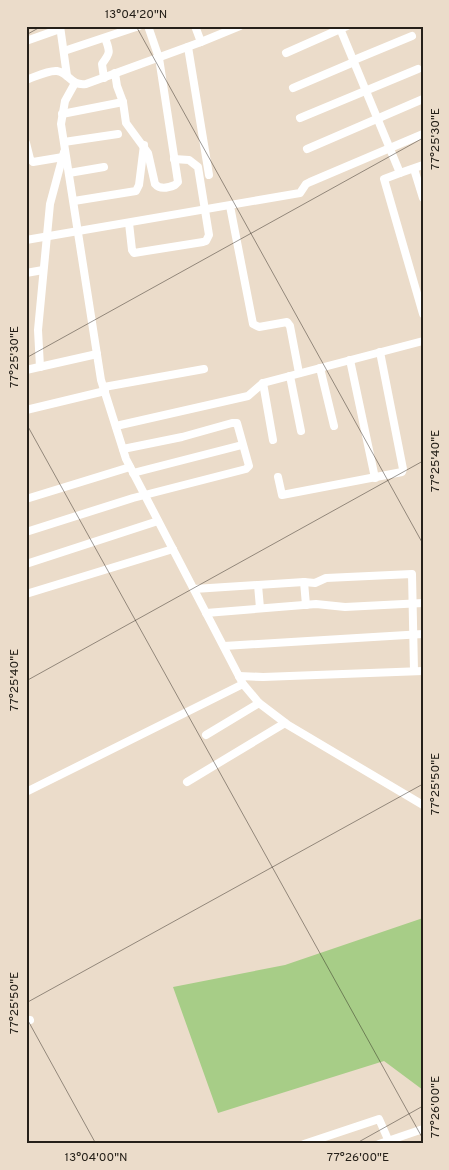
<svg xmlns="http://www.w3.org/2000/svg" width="449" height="1170" viewBox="0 0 449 1170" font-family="Overpass,sans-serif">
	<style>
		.green { fill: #a7cd87 }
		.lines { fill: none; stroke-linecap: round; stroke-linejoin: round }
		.minor { stroke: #fff; stroke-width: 8 }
		.ticks { fill: none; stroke: #252019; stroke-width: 1; stroke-opacity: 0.45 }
		.neatline { fill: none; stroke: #252019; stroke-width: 2 }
		.ticks-label { font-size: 12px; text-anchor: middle; fill: #252019 }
	</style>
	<rect width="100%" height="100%" fill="#ebdcca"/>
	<path class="green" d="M423 918V1090L384 1061 218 1113 173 987 285 965Z"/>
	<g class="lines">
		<g class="minor">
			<path d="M60 26 67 76"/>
			<path d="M195 26 201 42"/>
			<path d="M339 26 400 173 384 179 423 314"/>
			<path d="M26 41 60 29"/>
			<path d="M188 47 209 175"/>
			<path d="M64 51 139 26"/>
			<path d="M286 53 347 26"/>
			<path d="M354 60 412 36"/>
			<path d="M115 73 117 86 123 102 126 123 148 153 155 184C160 190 168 188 175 185L178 182 159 58 148 26"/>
			<path d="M104 78 102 64C111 52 110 52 105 38"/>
			<path d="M26 80C35 77 48 70 57 71 70 73 70 86 86 84L201 42 240 26"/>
			<path d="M75 83 65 101 61 124 101 380 126 459 243 684 259 703 288 725 423 805"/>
			<path d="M293 88 354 62"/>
			<path d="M62 114 123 102"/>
			<path d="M300 118 418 69"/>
			<path d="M64 142 118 134"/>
			<path d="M26 143 30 159 33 162 63 157"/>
			<path d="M307 149 423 99"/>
			<path d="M414 169 423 198"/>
			<path d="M69 173 104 167"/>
			<path d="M400 173 423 165"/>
			<path d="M74 201 136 191 139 185 144 145"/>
			<path d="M230 206 253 324 259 327 287 322 290 326 299 373"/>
			<path d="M129 223 132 250 134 253 203 242 206 241 209 235 198 167 189 160 174 159"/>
			<path d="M26 240 300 193 306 184 310 182 423 134"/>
			<path d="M26 273 43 270"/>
			<path d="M350 360 375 478"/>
			<path d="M40 367 38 330 50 204 64 152"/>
			<path d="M320 368 334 426"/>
			<path d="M26 370 97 354"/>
			<path d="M290 376 301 431"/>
			<path d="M263 383 273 440"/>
			<path d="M104 387 204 369"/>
			<path d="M26 410 105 391"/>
			<path d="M116 426 248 396 263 383 423 341"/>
			<path d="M133 473 242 445"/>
			<path d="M278 477 282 495 402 472 403 469 380 352"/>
			<path d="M26 499 130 467"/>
			<path d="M26 532 133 498 246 469 249 466 237 423H232L182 437 123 449"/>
			<path d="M26 564 158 521"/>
			<path d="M304 582 306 605"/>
			<path d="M258 585 260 608"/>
			<path d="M194 589 304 582 315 583 326 578 412 574 414 671"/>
			<path d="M26 594 173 549"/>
			<path d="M206 613 316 604 345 607 423 603"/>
			<path d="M224 646 423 634"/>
			<path d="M239 676 263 677 423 671"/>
			<path d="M206 735 259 703"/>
			<path d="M187 782 285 723"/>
			<path d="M26 792 243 684"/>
			<path d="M26 1021 30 1020"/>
			<path d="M304 1144 379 1119 390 1144"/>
			<path d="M379 1144 423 1129"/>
		</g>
	</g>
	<path class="ticks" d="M136 26 423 544M26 35 42 26M26 358 423 138M26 423 423 1139M26 681 423 461M26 1003 423 784M26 1017 96 1144M355 1144 423 1106"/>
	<rect width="449" height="1170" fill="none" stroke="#ebdcca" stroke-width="55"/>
	<rect x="28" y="28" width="394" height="1114" class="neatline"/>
	<g class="ticks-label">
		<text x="136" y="18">13°04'20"N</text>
		<text transform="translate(435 139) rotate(-90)" y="4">77°25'30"E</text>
		<text transform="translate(14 357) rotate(-90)" y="4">77°25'30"E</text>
		<text transform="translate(435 461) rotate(-90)" y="4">77°25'40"E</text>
		<text transform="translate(14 680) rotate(-90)" y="4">77°25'40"E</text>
		<text transform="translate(435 784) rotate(-90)" y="4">77°25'50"E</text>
		<text transform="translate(14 1003) rotate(-90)" y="4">77°25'50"E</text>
		<text transform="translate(435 1107) rotate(-90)" y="4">77°26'00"E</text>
		<text x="96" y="1161">13°04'00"N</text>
		<text x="358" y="1161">77°26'00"E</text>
	</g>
</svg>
